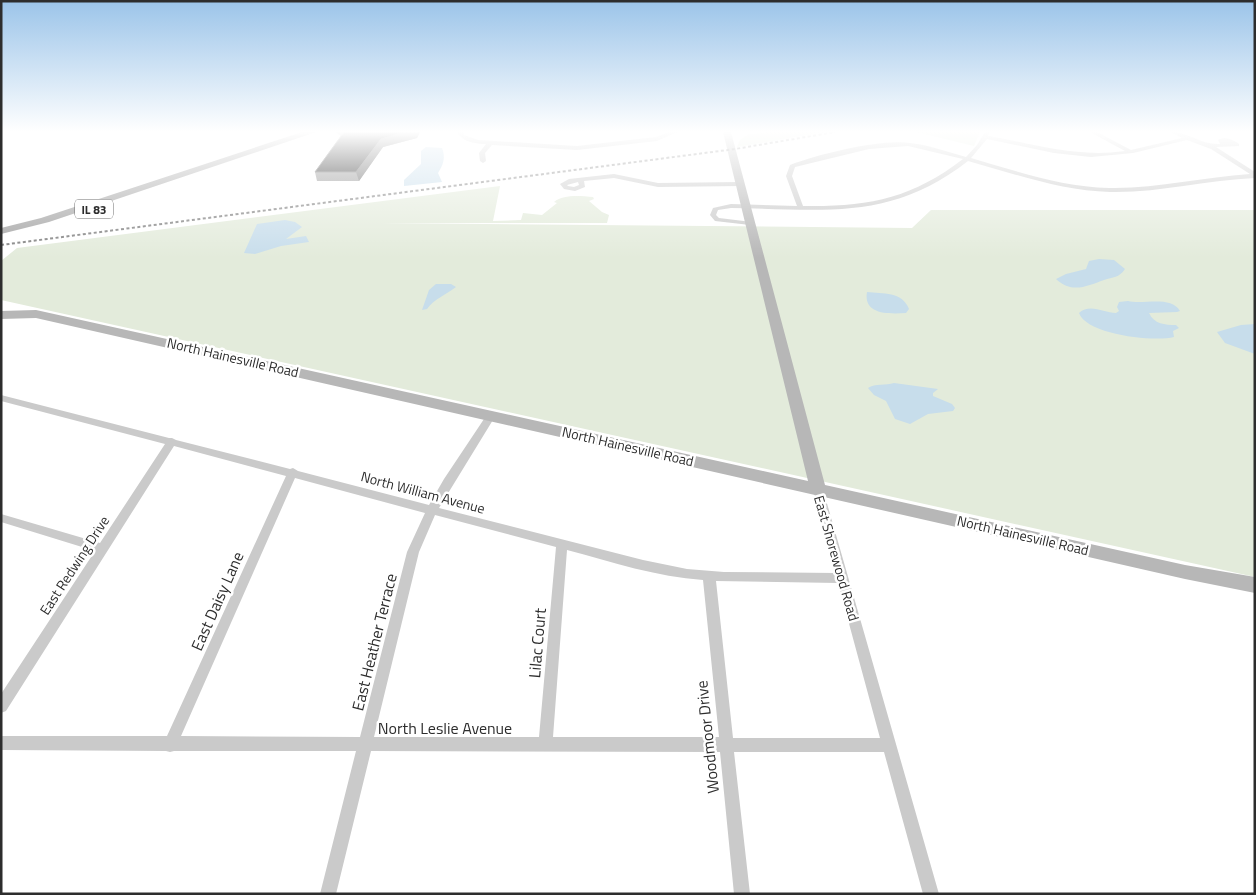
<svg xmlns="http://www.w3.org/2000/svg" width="1256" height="895" viewBox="0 0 1256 895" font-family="'Titillium Web',sans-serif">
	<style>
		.green { fill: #e3ebdb }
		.water { fill: #c7ddeb }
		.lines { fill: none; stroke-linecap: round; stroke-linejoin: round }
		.minor { fill: #cacaca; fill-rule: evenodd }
		.secondary { fill: #b7b7b7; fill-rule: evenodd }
		.primary { fill: #a5a5a5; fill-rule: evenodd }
		.rail { stroke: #828282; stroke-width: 2; stroke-dasharray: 3 2.5; stroke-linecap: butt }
		.wall { fill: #8a8a8a }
		.shaded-wall { fill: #5a5a5a }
		.building { fill: #141414; stroke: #5a5a5a }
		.labels { text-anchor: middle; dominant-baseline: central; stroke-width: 5; stroke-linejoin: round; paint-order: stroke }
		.shield { fill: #fff; stroke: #6c6c6c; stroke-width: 1 }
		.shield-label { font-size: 12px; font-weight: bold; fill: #2d2d2d }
		.street-label { font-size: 14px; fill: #2d2d2d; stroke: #fff }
		.near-street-label { font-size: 16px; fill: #2d2d2d; stroke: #fff }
	</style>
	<rect width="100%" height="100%" fill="#fff"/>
	<g class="green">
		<path d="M768 132H825L737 147 740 140 749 134Z"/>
		<path d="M916 132H980L974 146Z"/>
		<path d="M500 186 493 221 521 220 523 213 542 215 557 203 554 202C564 194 580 196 593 197L594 199 589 201 602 212 609 215 607 223H380L912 228 931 210H1255V577L1 300V261L17 248Z"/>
	</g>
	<g class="water">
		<path d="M426 147 442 148C446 158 443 165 438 173L442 182 404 186V180L421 164V151Z"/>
		<path d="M285 220 295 222 302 227 286 239 306 236 309 242 281 246 255 254 244 253 257 224Z"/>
		<path d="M1099 259 1114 260 1125 269C1119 278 1113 277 1104 280 1087 286 1072 294 1056 279L1066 274 1086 269 1089 261Z"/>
		<path d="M436 284H451L456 287C447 294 434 299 427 309L422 310 429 290Z"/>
		<path d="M867 292C883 294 902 291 909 309L906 313C889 314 863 315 867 292Z"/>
		<path d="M1128 301C1143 305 1171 295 1180 311L1177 312 1149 313C1154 324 1165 325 1176 325L1179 328 1173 331 1174 337C1154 342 1087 335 1079 313 1090 303 1104 313 1116 313L1119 311 1117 307 1119 302Z"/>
		<path d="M1255 324V354L1225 343 1217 332 1241 325Z"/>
		<path d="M894 383 938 389 933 393V396L952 404 955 408 953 411 928 414 910 424 895 419 886 401 874 395 868 388C875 383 886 386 894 383Z"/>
	</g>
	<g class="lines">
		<g class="minor">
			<path d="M457 132H463L464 135 478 140 577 146 656 137 669 132H677L657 141 577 150 492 145 485 153 486 161 483 163 480 161 479 153 486 144C476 144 462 142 457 132Z"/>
			<path d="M985 132H990L988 136C1036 144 1076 158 1125 151L1090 132H1097L1131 150 1182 138 1171 132C1189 132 1201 145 1220 144L1218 140C1225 136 1233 140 1239 144V146L1216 147 1255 172V178C1206 180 1159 193 1110 192 1062 191 1015 174 968 161 890 222 823 209 731 208L718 210 716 215 719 218 752 222V224L750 225 715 221 710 215 713 208 731 204 797 206 786 176 790 165C819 154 880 139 910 143 929 145 948 152 966 157L977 145ZM987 139 1054 153 1091 157 1133 153 1187 140 1211 149 1250 174C1203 177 1156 189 1109 188 1062 187 1016 171 971 158ZM908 146 963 159C911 199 867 207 803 206L792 176 795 167 869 149Z"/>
			<path d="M614 174 658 183 740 182 743 184 740 186 658 187 614 178 584 181 585 187 575 191 564 189 560 184 569 179ZM578 182 579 185 574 187 568 186 567 185Z"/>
			<path d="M1 395 169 438H172L176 440 290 469 293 468 298 471 429 505 444 479 488 413 491 412 496 415 439 508 643 560 687 569 724 572 836 573 813 489 814 486H822L939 894H923L884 752H734L750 894H734L720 752 371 751 336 894H320L356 751H174L170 752 166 751 1 750V736H167L286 476 174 446 6 711 1 713V694L95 551 1 522V514L100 543 165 444 1 401ZM295 478 425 513 407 552 360 737 181 736ZM435 515 556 547 539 737H374L419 552ZM567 550C612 562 657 577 703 580L719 737H553ZM716 581 838 583 880 738H733Z"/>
		</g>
		<path class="secondary" d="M723 132H731L825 485 1185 565 1255 577V593L1185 579 36 318 1 319V311L36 310 808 481Z"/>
		<path class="primary" d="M302 132H316L49 222 1 234V228L41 218Z"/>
		<path class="rail" d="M1 245 735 149 835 132"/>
	</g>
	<path class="wall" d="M335 132H420L417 138 383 147 359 181H317L315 172 341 136Z"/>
	<path class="shaded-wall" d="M406 132H420L417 138 383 147 359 181 356 172 381 139Z"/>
	<path class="building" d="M344 132H406L381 139 356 172H315Z"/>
	<linearGradient id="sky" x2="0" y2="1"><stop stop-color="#9bc4e9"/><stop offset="0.51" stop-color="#fff"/><stop offset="1" stop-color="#fff" stop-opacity="0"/></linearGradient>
	<rect width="1256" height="258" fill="url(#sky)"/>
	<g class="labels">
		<rect class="shield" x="75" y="199.5" width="38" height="19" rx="4"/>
		<g class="shield-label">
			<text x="94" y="209">IL 83</text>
		</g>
		<g class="street-label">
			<text transform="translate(233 357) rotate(13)">North Hainesville Road</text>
			<text transform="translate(628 446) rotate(13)">North Hainesville Road</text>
			<text transform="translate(423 492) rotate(15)">North William Avenue</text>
			<text transform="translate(1023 535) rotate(13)">North Hainesville Road</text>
			<text transform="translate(837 558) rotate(74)">East Shorewood Road</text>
			<text transform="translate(74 565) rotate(-57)">East Redwing Drive</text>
		</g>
		<g class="near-street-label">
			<text transform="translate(217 601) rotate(-66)">East Daisy Lane</text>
			<text transform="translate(374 642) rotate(-76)">East Heather Terrace</text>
			<text transform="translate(537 643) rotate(-85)">Lilac Court</text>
			<text x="445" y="728">North Leslie Avenue</text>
			<text transform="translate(707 737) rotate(-96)">Woodmoor Drive</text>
		</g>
	</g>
	<rect width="1256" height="895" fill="none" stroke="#2d2d2d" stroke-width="5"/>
</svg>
